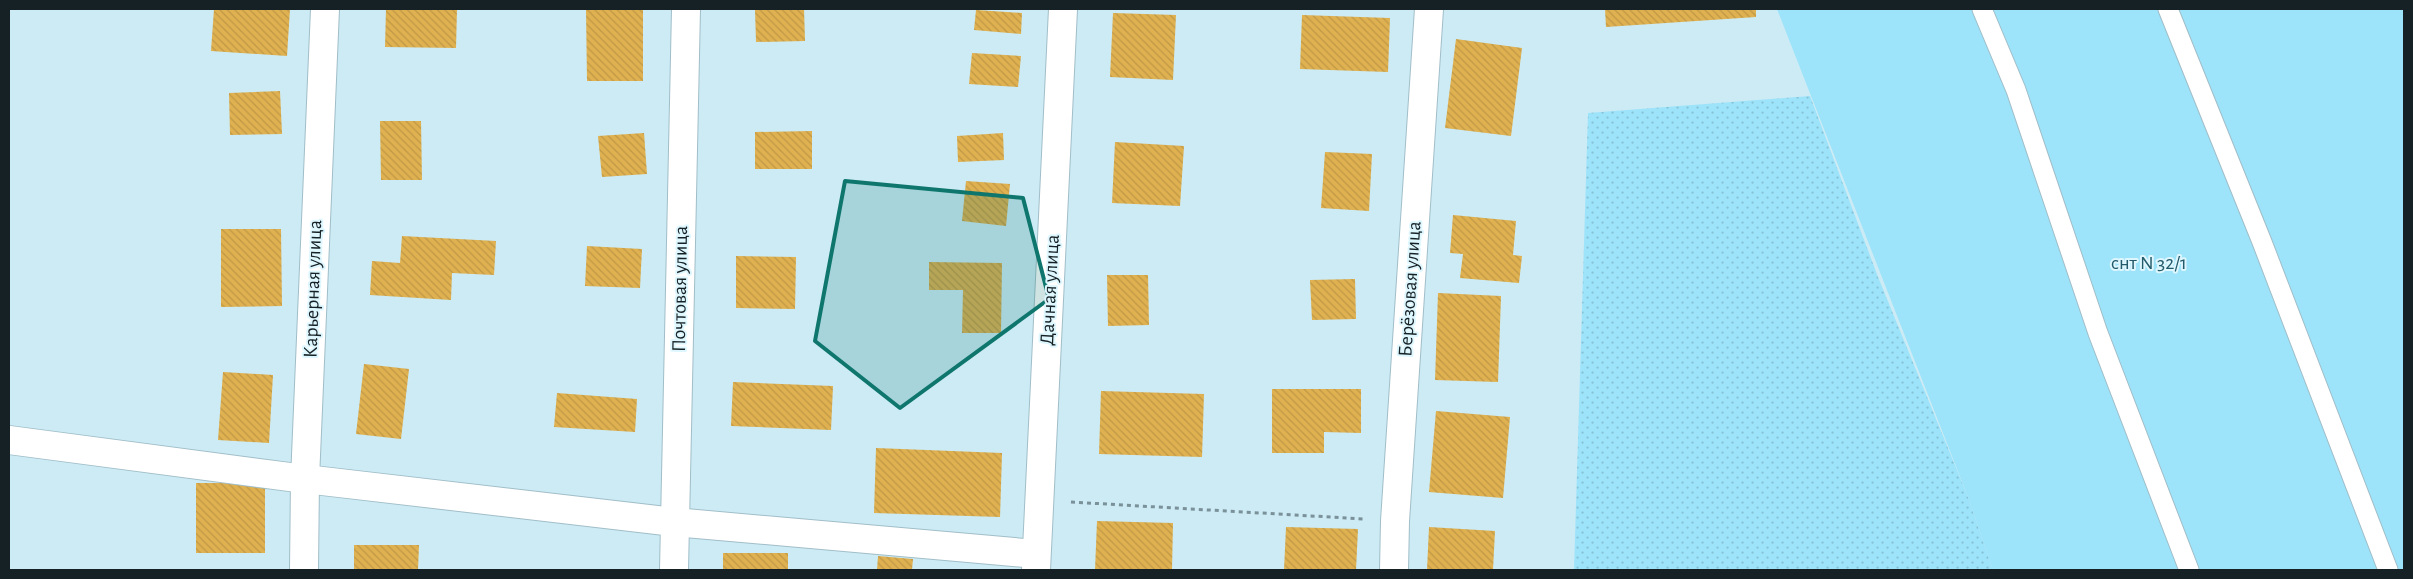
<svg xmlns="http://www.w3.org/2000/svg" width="2413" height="579" viewBox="0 0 2413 579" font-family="'Alegreya Sans',sans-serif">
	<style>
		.grass { fill: url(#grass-dots) }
		.garden { fill: #9de3fa }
		.building { fill: url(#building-back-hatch) }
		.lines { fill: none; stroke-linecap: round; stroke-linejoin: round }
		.lane-casing { stroke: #a1bec8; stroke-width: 21 }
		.street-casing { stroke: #a1bec8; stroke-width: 30 }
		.path { stroke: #7b9199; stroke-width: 3; stroke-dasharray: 4 4; stroke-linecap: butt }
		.lane { stroke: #fff; stroke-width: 19 }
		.street { stroke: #fff; stroke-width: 28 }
		.marked { fill: #0f766e; fill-opacity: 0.2; stroke: #0f766e; stroke-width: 4; stroke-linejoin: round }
		.labels { text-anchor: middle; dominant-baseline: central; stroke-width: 4; stroke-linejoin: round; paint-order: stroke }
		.park-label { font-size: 20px; fill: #245b6b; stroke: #def7ff }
		.street-label { font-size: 20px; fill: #162125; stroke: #def7ff }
	</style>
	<defs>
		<pattern id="grass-dots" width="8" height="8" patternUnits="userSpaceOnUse" patternTransform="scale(1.25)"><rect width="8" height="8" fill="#9de3fa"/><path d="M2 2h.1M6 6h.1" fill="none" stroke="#86c2d6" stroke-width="1.8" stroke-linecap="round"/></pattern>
		<pattern id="building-back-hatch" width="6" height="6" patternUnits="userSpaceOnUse" patternTransform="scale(1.25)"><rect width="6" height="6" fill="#e0b150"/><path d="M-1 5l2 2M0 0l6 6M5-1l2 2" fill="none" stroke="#bf9846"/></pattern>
	</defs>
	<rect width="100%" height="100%" fill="#ccebf5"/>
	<path class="grass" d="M1810 96 1878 277 1968 497 1993 570H1574L1588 113Z"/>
	<path class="garden" d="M1777 9H2404V570H1993L1968 497Z"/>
	<g class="building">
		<path d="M214 9H290L287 56 211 51Z"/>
		<path d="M386 9H457L456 48 385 47Z"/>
		<path d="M586 9H643V81H587Z"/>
		<path d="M755 9H804L805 41 756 42Z"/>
		<path d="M1605 9H1756V17L1606 27Z"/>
		<path d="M976 10 1022 13 1021 34 974 30Z"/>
		<path d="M1113 13 1176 15 1173 80 1110 77Z"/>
		<path d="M1302 15 1390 18 1388 72 1300 69Z"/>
		<path d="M1456 39 1522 48 1511 136 1445 128Z"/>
		<path d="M972 53 1021 56 1018 87 969 84Z"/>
		<path d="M280 91 282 134 230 135 229 93Z"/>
		<path d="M380 121H421L422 180H381Z"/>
		<path d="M812 131V169H755V132Z"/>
		<path d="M644 133 647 174 602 177 598 136Z"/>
		<path d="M1003 133 1004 160 958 162 957 136Z"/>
		<path d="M1115 142 1184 146 1180 206 1112 203Z"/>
		<path d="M1325 152 1372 154 1369 211 1321 208Z"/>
		<path d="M966 181 1010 184 1006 226 962 221Z"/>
		<path d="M1453 215 1516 221 1513 255 1522 256 1519 283 1460 278 1463 254 1450 253Z"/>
		<path d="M221 229H281L282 306 221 307Z"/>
		<path d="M402 236 496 241 494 275 452 273 451 300 370 295 372 261 400 263Z"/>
		<path d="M587 246 642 249 640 288 585 286Z"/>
		<path d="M736 256 796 257 795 309 736 308Z"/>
		<path d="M929 262 1002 263 1001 333H962L963 290H929Z"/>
		<path d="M1107 275H1148L1149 325 1108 326Z"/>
		<path d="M1355 279 1356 319 1312 320 1310 280Z"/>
		<path d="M1438 293 1501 296 1498 382 1435 380Z"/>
		<path d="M364 364 409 369 401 439 356 434Z"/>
		<path d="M223 372 273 375 269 443 218 440Z"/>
		<path d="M733 382 833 386 831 430 731 426Z"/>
		<path d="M1272 389H1361V433L1324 432V453H1272Z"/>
		<path d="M1101 391 1204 394 1202 457 1099 454Z"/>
		<path d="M557 393 637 399 635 432 554 427Z"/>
		<path d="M1436 411 1510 417 1503 498 1429 492Z"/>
		<path d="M876 448 1002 453 1000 517 874 513Z"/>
		<rect x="196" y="483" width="69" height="70"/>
		<path d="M1097 521 1173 523 1172 570H1095Z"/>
		<path d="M1286 527 1358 529 1356 570H1284Z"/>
		<path d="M1429 527 1495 531 1493 570H1427Z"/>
		<path d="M354 545H419L418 570H354Z"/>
		<rect x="723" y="553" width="65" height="17"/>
		<path d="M878 556 913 559 912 570H877Z"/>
	</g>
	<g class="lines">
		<g class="lane-casing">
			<g id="lane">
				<path d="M1982 9 2016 90 2098 333 2189 570"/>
				<path d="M2168 9 2262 242 2388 570"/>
			</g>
		</g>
		<g class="street-casing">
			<g id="street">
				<path d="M9 440 305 479 674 522 1036 554"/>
				<path d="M304 570 305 479 325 9"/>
				<path d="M674 570 686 9"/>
				<path d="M1036 570 1063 9"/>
				<path d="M1394 570 1395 521 1429 9"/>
			</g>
		</g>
		<path class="path" d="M1071 502 1364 519"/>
		<use href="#lane" class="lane"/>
		<use href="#street" class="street"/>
	</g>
	<path class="marked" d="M845 181 1023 198 1049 299 900 408 815 341Z"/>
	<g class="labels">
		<g class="park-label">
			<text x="2149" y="263">снт N 32/1</text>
		</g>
		<g class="street-label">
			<text transform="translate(313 289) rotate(-88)">Карьерная улица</text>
			<text transform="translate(680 289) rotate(-89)">Почтовая улица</text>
			<text transform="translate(1410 289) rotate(-86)">Берёзовая улица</text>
			<text transform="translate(1050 290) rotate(-87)">Дачная улица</text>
		</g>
	</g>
	<rect width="2413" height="579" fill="none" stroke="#162125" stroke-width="20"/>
</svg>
